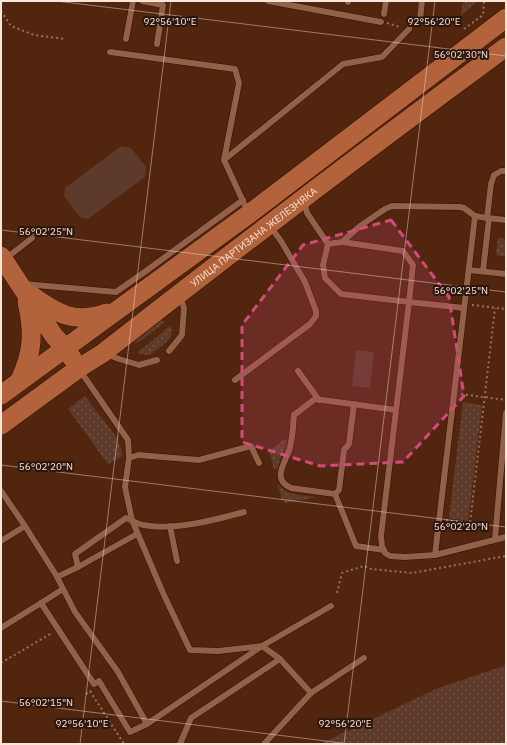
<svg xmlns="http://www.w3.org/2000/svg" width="507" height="745" viewBox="0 0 507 745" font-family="'IBM Plex Sans',sans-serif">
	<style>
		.grass { fill: url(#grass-dots) }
		.garden { fill: #5d3a29 }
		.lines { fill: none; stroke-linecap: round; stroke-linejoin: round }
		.lane-casing { stroke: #311002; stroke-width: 7 }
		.primary-casing { stroke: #311002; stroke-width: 20 }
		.path { stroke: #967261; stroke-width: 2; stroke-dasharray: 2 3; stroke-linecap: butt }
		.lane { stroke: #936049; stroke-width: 6 }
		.primary { stroke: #b3633b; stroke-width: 19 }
		.marked { fill: #d04b7a; fill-opacity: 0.2; stroke: #d04b7a; stroke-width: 3; stroke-dasharray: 8 5; stroke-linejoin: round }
		.ticks { fill: none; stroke: #fbe4d9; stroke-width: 1; stroke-opacity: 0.45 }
		.labels { text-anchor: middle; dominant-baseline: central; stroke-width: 4; stroke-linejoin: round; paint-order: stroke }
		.street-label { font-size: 10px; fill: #fbe4d9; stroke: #2a160c }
		.ticks-label { font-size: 10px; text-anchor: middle; fill: #fbe4d9; stroke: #2a160c; stroke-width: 4; stroke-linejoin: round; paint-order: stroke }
	</style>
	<defs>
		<pattern id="grass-dots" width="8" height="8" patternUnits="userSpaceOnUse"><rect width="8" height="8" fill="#5d3a29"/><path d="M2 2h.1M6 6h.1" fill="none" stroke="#755647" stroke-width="1.8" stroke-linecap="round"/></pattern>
	</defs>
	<rect width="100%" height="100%" fill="#52250f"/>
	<g class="grass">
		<path d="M463 1H478L461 15Z"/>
		<path d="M498 238 506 239V257L496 255Z"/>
		<path d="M161 320 164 323 139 342 136 343 134 342Z"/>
		<path d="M170 326C178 338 158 348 150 355L139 354 138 352Z"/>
		<path d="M85 396 118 439 123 456 108 464 68 409Z"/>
		<path d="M463 402 482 405 468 521 449 518Z"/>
		<path d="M284 440H287C285 450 279 459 278 469H274L269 451Z"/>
		<path d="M278 484C287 496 303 495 317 497L285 503 281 497Z"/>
		<path d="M506 665V742L505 744H320L436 689Z"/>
	</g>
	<g class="garden">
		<path d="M121 146 131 148 146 167 145 177 88 219 80 217 64 196 65 188Z"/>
		<path d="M356 350 374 352 370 388 352 386Z"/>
	</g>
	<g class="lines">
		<g class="lane-casing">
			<g id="lane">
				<path d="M142 1 163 5 157 44"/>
				<path d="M268 1 381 22"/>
				<path d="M348 2V1"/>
				<path d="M384 14 386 1"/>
				<path d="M420 20 422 1"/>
				<path d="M126 39 133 1"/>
				<path d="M110 52 235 69 239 83 224 160"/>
				<path d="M506 171H501L494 175 491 184 487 218 506 220"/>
				<path d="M304 201 307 213 328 244 342 242 360 226 385 209 392 206 460 207 464 208 475 216 487 218"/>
				<path d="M248 212 224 160 343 64 382 57 409 29"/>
				<path d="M328 244 323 265 325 278 341 294 409 302 413 265 403 251 342 242"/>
				<path d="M5 259 32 238"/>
				<path d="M469 270 506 274"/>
				<path d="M483 271 489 218"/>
				<path d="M24 284 116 292 146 271 243 200"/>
				<path d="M464 308 409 302 381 536 382 546 385 553 390 556 405 557 435 555 506 537"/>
				<path d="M169 351 182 335 184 308 180 296"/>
				<path d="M106 354 119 359 139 365 157 360"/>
				<path d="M79 369 128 440 129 458 125 487 132 520 163 593 190 650 218 651 262 646 280 659 311 693 264 744"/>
				<path d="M298 371 319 400"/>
				<path d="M235 380 310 324 316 316V311L305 282 281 241 270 226"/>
				<path d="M129 458 138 455 199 460 251 446 259 463"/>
				<path d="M1 491 25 526 56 575 75 612 118 672 147 724 262 646 331 606"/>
				<path d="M335 494 339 490 344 450 349 444 354 404"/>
				<path d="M170 526 177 561"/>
				<path d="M495 539 506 413"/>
				<path d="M1 541 25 526"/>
				<path d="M384 550 356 546 335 494 291 488C270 479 287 461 290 447 293 436 293 425 294 415L315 399 396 410"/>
				<path d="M435 555 475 216"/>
				<path d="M78 567 75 554 126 518C132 520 137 524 143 525 173 531 215 520 244 512"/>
				<path d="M57 577 78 567 137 534"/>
				<path d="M41 603 63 589"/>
				<path d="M1 628 41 603 94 684 99 681 130 732 147 724"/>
				<path d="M311 693 364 658"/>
				<path d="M180 744 191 718 280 659"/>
			</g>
		</g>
		<g class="primary-casing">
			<g id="primary">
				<path d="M1 256 54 336 65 348 72 358"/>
				<path d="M31 295C56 313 75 325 107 313"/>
				<path d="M20 380C33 352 34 332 27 302"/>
				<path d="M1 395 249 214 506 18"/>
				<path id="s1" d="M1 425 79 368 103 353C236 249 370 147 506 47"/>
			</g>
		</g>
		<g class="path">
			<path d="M1 11 11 26 34 35 66 39"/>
			<path d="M387 23 400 27"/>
			<path d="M464 29 483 15 484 1"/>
			<path d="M472 305 506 309"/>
			<path d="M461 394 506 400"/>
			<path d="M446 520 470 523 495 308"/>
			<path d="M337 593 342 573 364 566 371 569 412 573 506 556"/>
			<path d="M1 663 52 633"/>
			<path d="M90 691 124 744"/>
			<path d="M86 694 91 691"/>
		</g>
		<use href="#lane" class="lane"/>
		<use href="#primary" class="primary"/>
	</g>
	<path class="marked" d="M391 220 449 297 464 396 403 462 320 466 242 442V325L303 245Z"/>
	<path class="ticks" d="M56 1 506 56M1 230 506 292M1 465 506 527M1 701 350 744M80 744 171 1M344 744 435 1"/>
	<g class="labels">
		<g class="street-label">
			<text stroke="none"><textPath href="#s1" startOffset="315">УЛИЦА ПАРТИЗАНА ЖЕЛЕЗНЯКА</textPath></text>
		</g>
	</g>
	<g class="ticks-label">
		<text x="170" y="25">92°56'10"E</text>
		<text x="434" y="25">92°56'20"E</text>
		<text x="461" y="58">56°02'30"N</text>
		<text x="46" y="235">56°02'25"N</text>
		<text x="461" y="294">56°02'25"N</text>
		<text x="46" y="470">56°02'20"N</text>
		<text x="461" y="530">56°02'20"N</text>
		<text x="46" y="706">56°02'15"N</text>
		<text x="82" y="727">92°56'10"E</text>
		<text x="345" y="727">92°56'20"E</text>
	</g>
	<rect width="507" height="745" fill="none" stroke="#fbe4d9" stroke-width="4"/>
</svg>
